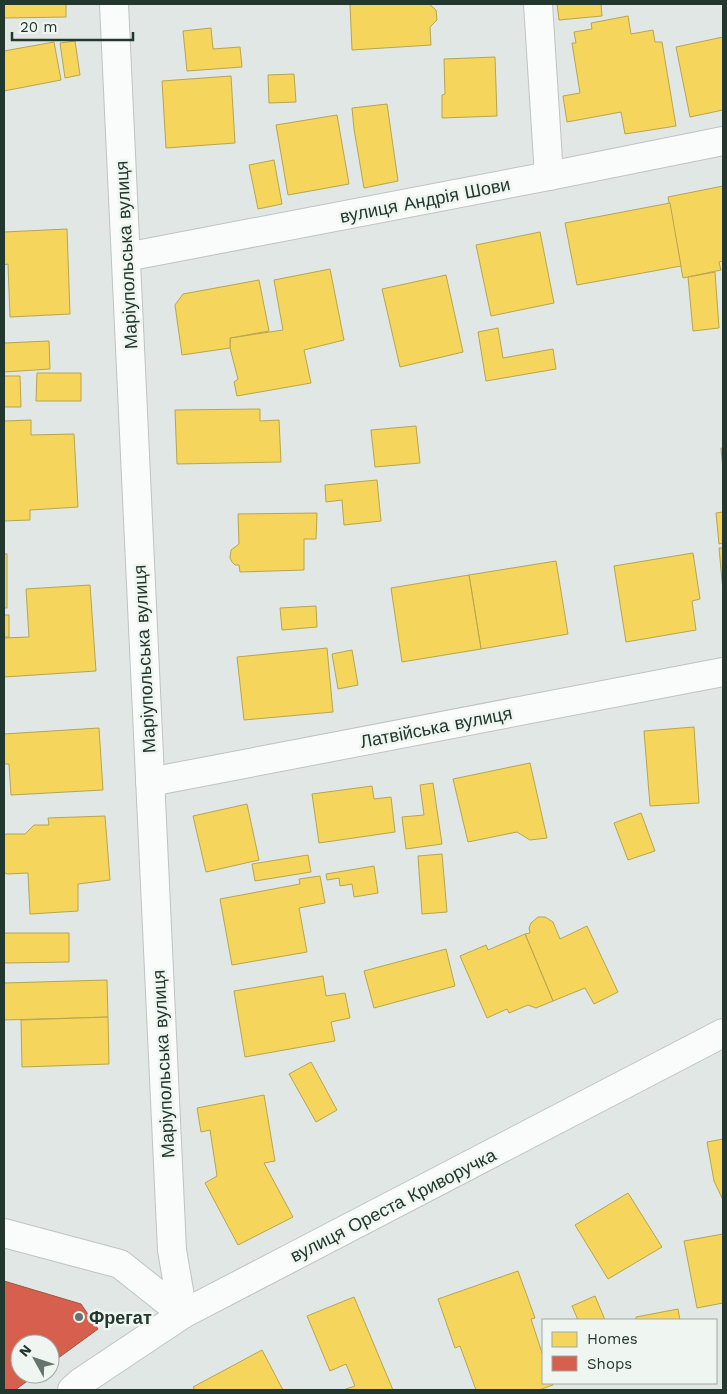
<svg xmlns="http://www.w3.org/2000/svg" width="727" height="1394" viewBox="0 0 727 1394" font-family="'Work Sans',sans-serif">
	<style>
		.homes { fill: #f6d55c; stroke: #b6a64e }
		.shops { fill: #d6604d; stroke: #a05443 }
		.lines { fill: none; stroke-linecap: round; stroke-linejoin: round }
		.street-casing { stroke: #bec4c1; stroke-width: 30 }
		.street { stroke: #fafbfb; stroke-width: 28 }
		.poi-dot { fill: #65756d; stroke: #eff6f1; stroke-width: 2 }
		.labels { text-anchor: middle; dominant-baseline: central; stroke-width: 5; stroke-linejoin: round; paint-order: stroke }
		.street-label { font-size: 18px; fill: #22372d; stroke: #eff6f1 }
		.poi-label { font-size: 18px; font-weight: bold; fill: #22372d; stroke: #eff6f1; text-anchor: start }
	</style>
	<rect width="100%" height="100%" fill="#e1e7e4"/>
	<g class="homes">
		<path d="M4 4H66V17L4 18Z"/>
		<path d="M350 4H429L436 10 437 20 430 27 431 45 352 50Z"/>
		<path d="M557 4H601L602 16 559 20Z"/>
		<path d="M628 16 631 34 653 30 655 42H662L676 126 625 134 621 112 567 122 563 96 580 93 572 43H576L574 32 592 29 591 23Z"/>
		<path d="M211 28 213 49 240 47 242 67 187 71 183 31Z"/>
		<path d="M723 37V110L690 117 676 47Z"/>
		<path d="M75 41 80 75 65 78 60 43Z"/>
		<path d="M54 42 61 80 4 91V51Z"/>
		<path d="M495 57 497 116 442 118V95L445 94 444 59Z"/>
		<path d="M294 74 296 102 269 103 268 75Z"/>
		<path d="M231 76 235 143 166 148 162 81Z"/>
		<path d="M387 104 398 181 364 188 354 129 352 108Z"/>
		<path d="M337 115 349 184 288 195 276 125Z"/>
		<path d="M274 160 282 204 258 209 249 165Z"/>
		<path d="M723 186V261L719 262 721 270 683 278 668 197Z"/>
		<path d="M670 203 681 266 577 285 565 223Z"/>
		<path d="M67 229 70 314 10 317 8 264 4 265V232Z"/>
		<path d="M540 232 554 303 491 316 476 245Z"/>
		<path d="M330 269 344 340 304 350 311 383 237 396 234 382 238 379 230 348V338L283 330 274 280Z"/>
		<path d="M715 272 719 328 693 331 688 277Z"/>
		<path d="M446 275 463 352 400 367 382 289Z"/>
		<path d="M259 280 269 331 230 338V348L182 355 175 305 183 294Z"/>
		<path d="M498 328 503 358 553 349 556 369 486 381 478 332Z"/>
		<path d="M49 341 50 369 4 372V343Z"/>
		<path d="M37 373H81V401H36Z"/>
		<path d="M4 376H20L21 407H4Z"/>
		<path d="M260 409V421L279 420 281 462 177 464 175 410Z"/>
		<path d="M31 420V435L74 434 78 507 30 510V520L4 521V421Z"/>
		<path d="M416 426 420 463 375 467 371 430Z"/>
		<path d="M721 448H723V470Z"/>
		<path d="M377 480 381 521 344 525 342 500 326 502 325 485Z"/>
		<path d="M723 512V543L719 544 716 513Z"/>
		<path d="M317 513 316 539H304V570L240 572 239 565H235L232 562 230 558 231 550 239 544 238 514Z"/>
		<path d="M719 548H723V591Z"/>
		<path d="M693 553 700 599 692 601 696 630 626 642 614 566Z"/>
		<rect x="4" y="554" width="3" height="54"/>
		<path d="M556 561 568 634 481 649 469 575Z"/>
		<path d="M469 575 481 649 402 662 391 588Z"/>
		<path d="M90 585 96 671 4 677V638L29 637 26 589Z"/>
		<path d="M316 606 317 627 282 630 280 608Z"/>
		<rect x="4" y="615" width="5" height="22"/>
		<path d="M327 648 333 712 244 720 237 657Z"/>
		<path d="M352 650 358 685 338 689 332 654Z"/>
		<path d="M694 727 699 803 650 806 644 731Z"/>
		<path d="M99 728 103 790 11 795 9 764H4V734Z"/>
		<path d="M530 763 547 838 530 840 517 832 468 842 453 779Z"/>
		<path d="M433 783 442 844 406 849 402 817 424 815 420 785Z"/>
		<path d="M372 786 374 799 391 797 395 832 319 843 312 794Z"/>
		<path d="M247 804 259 860 206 872 193 816Z"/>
		<path d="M641 813 655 851 628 860 614 823Z"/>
		<path d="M105 816 110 880 78 884V911L30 914 28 873 7 874 4 872V836L6 834H25L34 825H49L48 818Z"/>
		<path d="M442 854 447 912 422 914 418 856Z"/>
		<path d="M308 855 311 872 255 881 252 864Z"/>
		<path d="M374 866 378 893 354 897 352 884 340 886 339 878 327 880 326 874Z"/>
		<path d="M320 876 325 903 299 908 307 952 232 965 220 899 300 884 299 879Z"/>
		<path d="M538 917H545L553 922 560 939 587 926 618 992 594 1004 585 988 553 1001 525 934 530 933 529 928 531 923Z"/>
		<path d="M4 933H69V962L4 963Z"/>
		<path d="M525 934 553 1001 536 1008 528 1005 509 1013 507 1009 487 1018 460 956 486 945 488 950Z"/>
		<path d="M446 949 455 986 374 1008 364 971Z"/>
		<path d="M323 976 326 996 345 993 350 1018 331 1022 335 1041 245 1057 234 991Z"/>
		<path d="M107 980 108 1017 4 1020V983Z"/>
		<path d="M108 1017 109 1064 22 1067 21 1020Z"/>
		<path d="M311 1062 337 1110 316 1122 289 1074Z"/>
		<path d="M264 1095 275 1161 264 1163 293 1217 238 1245 205 1183 217 1176 210 1130 201 1132 197 1108Z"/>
		<path d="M723 1139V1200L714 1181 707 1142Z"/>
		<path d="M628 1193 662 1247 608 1279 575 1225Z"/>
		<path d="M723 1234V1303L697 1308 684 1241Z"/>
		<path d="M518 1271 535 1318 531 1319 543 1356V1383H552L553 1385 539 1390H476L460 1346 455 1348 438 1299Z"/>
		<path d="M595 1296 605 1320H578L572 1306Z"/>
		<path d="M354 1297 393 1390H343L355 1386 346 1364 330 1371 307 1316Z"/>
		<path d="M678 1309 680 1320H636V1317Z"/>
		<path d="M262 1350 283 1390H195L193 1387Z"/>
	</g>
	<path class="shops" d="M4 1281 81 1304 98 1329 50 1364V1344H20V1374H37L15 1390H4Z"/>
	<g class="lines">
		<g class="street-casing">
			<g id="street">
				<path d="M114 4 172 1250 183 1314"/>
				<path d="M538 4 549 176"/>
				<path d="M126 257 549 176 723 141"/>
				<path d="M150 782 723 672"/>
				<path d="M4 1233 120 1264 183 1314"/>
				<path d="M72 1390 81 1382 183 1314 723 1033"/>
			</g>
		</g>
		<use href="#street" class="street"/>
	</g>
	<circle class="poi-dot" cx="79" cy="1317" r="5"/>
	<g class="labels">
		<g class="street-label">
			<text transform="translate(425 200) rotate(-11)">вулиця Андрія Шови</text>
			<text transform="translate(126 255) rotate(-93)">Маріупольська вулиця</text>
			<text transform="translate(144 659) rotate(-93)">Маріупольська вулиця</text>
			<text transform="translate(436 727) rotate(-11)">Латвійська вулиця</text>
			<text transform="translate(163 1064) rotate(-93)">Маріупольська вулиця</text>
			<text transform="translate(393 1205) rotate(-27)">вулиця Ореста Криворучка</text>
		</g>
		<g class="poi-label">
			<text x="89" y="1317">Фрегат</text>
		</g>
	</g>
	<rect width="727" height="1394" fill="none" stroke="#22372d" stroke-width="10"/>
	<rect x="542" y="1319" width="175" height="65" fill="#eff6f1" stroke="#9daaa3"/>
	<rect x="552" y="1332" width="25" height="15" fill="#f6d55c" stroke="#9daaa3"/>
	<text x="587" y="1344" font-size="15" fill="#22372d">Homes</text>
	<rect x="552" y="1356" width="25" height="15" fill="#d6604d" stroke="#9daaa3"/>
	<text x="587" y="1369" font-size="15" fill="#22372d">Shops</text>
	<g transform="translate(35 1359) rotate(310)"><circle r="24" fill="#eff6f1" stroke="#9daaa3"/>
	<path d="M0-4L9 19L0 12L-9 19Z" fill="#65756d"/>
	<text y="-8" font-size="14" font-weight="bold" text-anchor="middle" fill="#22372d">N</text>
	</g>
	<path d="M12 32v8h121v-8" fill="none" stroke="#22372d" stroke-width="2.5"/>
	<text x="20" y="32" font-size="15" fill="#22372d" stroke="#eff6f1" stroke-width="4" paint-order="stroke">20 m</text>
</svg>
